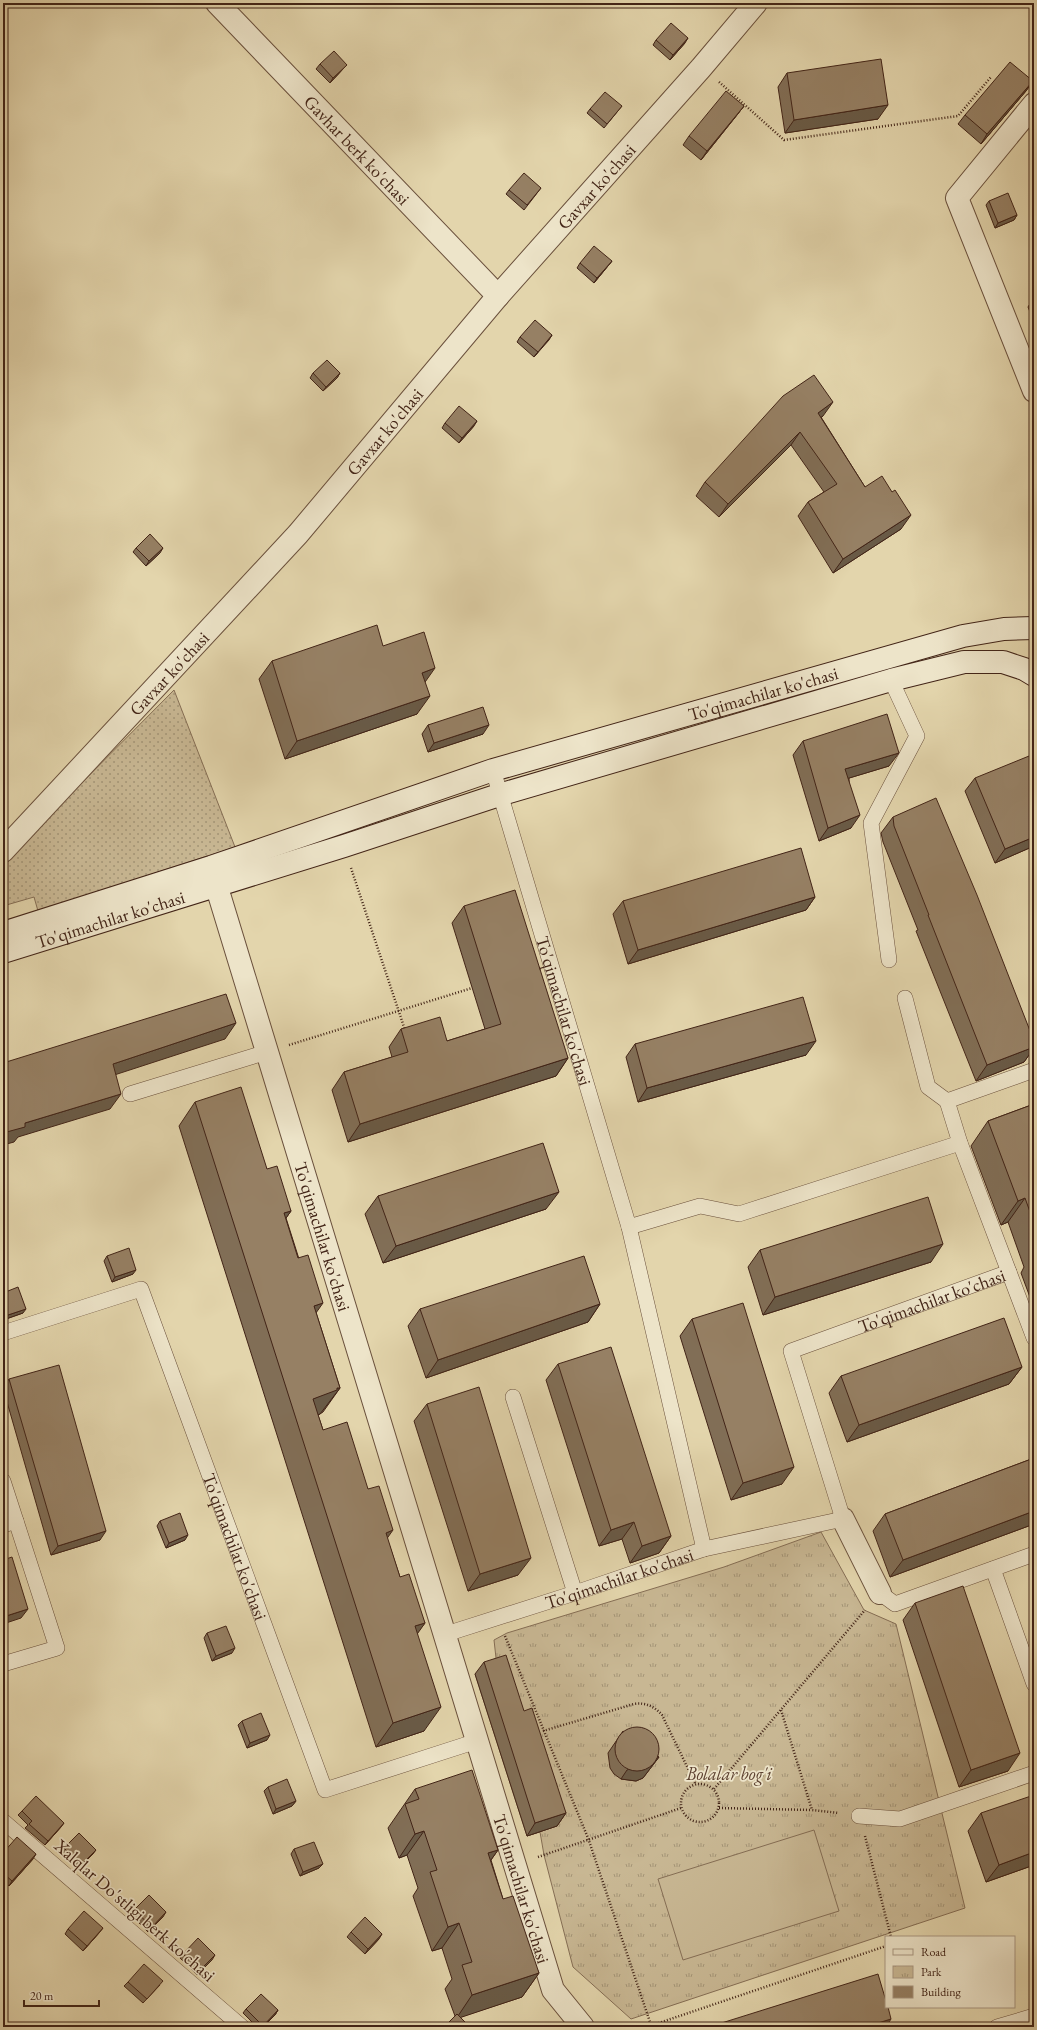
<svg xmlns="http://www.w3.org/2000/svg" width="1037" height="2030" viewBox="0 0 1037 2030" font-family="'EB Garamond',serif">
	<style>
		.grass { fill: url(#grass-dots); stroke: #856e55 }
		.park { fill: url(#park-tufts); stroke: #856e55 }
		.garden { fill: #c8b793; stroke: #856e55 }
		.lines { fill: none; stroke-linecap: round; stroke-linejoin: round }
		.service-casing { stroke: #6a503c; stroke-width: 16 }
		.minor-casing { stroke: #6a503c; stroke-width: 24 }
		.secondary-casing { stroke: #422417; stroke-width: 24 }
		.path { stroke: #422417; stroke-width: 2.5; stroke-dasharray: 1 2; stroke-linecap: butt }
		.service { stroke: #ede4c9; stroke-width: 15 }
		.minor { stroke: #ede4c9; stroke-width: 22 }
		.secondary { stroke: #ede4c9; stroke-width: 22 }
		.wall { fill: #816e56; stroke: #422417 }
		.shaded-wall { fill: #695a46; stroke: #422417 }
		.building { fill: #968064; stroke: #422417 }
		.labels { text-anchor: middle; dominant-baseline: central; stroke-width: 3.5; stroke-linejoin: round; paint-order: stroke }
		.street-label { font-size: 18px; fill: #422417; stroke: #ede4c9 }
		.park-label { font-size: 18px; font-style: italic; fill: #5d4130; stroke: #ede4c9 }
	</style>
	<defs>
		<pattern id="grass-dots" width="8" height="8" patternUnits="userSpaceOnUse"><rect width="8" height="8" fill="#c8b793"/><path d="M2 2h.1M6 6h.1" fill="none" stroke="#a49577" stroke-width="1.8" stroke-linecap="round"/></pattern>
		<pattern id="park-tufts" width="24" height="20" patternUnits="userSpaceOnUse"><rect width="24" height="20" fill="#c8b793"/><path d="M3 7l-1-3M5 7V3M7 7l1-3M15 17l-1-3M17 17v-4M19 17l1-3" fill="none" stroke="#a49577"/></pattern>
	</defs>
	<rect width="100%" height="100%" fill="#e3d5ac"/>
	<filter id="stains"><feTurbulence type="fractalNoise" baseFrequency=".005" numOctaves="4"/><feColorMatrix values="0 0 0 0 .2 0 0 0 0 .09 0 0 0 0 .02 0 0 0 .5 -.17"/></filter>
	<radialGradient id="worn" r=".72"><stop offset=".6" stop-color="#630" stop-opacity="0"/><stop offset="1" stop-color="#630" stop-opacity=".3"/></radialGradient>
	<path class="grass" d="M174 690 235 847 38 911 34 897 3 906V862Z"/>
	<path class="park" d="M821 1532 864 1610 896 1624 965 1908 631 2019 573 1967 544 1855 540 1832 527 1836 475 1674 497 1667 494 1640 507 1633 724 1567Z"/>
	<path class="garden" d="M814 1830 839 1911 683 1960 658 1879Z"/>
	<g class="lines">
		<g class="service-casing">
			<g id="service">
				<path id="s1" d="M493 770 629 1227 700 1206 739 1214 960 1143 1034 1338"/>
				<path d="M889 960 871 823 917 736 891 680"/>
				<path d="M905 998 928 1087 947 1101"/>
				<path d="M130 1094 267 1052"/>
				<path d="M960 1143 947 1101 1034 1070"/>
				<path id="s2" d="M629 1227 704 1549 843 1519 791 1351 1009 1272"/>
				<path id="s3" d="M3 1333 141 1289 325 1790 477 1741"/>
				<path d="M513 1397 575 1593"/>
				<path d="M3 1481 16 1521 3 1525"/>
				<path d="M993 1569 1034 1684"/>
				<path d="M880 1593 895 1604 1034 1554"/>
				<path id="s4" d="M443 1635 575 1593 704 1549"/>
				<path d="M3 1664 57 1648 16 1521"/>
				<path d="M859 1816 900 1819 1034 1773"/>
				<path d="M3 1821 242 2027"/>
				<path d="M997 2027 1034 2016"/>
			</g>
		</g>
		<g class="minor-casing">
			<g id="minor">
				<path id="s5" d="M217 3 498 296"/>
				<path d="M1034 104 957 198 1034 391"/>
				<path id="s6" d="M3 851 298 534 498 296 701 68 756 3"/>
				<path id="s7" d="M211 868 553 1990 583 2027"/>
				<path d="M843 1519 880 1593"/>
			</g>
		</g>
		<g class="secondary-casing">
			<g id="secondary">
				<path id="s8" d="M3 933 211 867 493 770 963 636 1004 629 1034 628"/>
				<path id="s9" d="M3 952 344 846 499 795 891 680 964 662H1003L1024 669 1034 675"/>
			</g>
		</g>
		<g class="path">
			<path d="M719 82 784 140 958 116 991 77"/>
			<path d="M351 868 405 1030"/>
			<path d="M289 1045 472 988"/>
			<path d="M505 1636 588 1838 651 2025"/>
			<path d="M781 1710 812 1810 839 1813"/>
			<path d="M543 1731 634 1704C646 1702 655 1707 662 1715L695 1783"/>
			<circle cx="700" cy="1803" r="19"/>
			<path d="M714 1789 865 1610"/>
			<path d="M719 1808 812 1810"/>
			<path d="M865 1836 891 1937"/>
			<path d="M538 1857 681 1808"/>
			<path d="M647 2027 886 1946"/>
		</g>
		<use href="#service" class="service"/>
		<use href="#minor" class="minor"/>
		<use href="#secondary" class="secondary"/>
	</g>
	<g class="wall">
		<path d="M656 40 685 43 670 60 653 45Z"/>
		<path d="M320 64 343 69 330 83 316 69Z"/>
		<path d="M787 73 878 119 785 133 778 87Z"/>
		<path d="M1033 81 1026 91 981 144 958 124 965 115Z"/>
		<path d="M622 106 604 128 587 113 590 109Z"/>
		<path d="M744 106 737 115 701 160 683 145 689 136Z"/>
		<path d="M541 188 524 210 506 194 509 190Z"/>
		<path d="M989 201 1017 215 1014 220 995 228 986 205Z"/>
		<path d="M612 261 594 283 577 268 580 263Z"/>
		<path d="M1034 301V322L1028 307 1031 302Z"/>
		<path d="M552 335 534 357 517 342 520 337Z"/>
		<path d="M313 373H340L337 378 323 391 310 378Z"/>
		<path d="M823 416 821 417 865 487 901 529 833 573 798 516 808 502 824 492 791 445 719 517 696 496 705 482Z"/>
		<path d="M445 423 474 426 459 443 442 428Z"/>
		<path d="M136 548 160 553 146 566 133 552Z"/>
		<path d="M383 646 425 683 417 714 285 759 259 679 272 661Z"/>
		<path d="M428 725 483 734 428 752 422 734Z"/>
		<path d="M803 741 889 766 849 778 851 828 819 841 793 755Z"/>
		<path d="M975 778 1034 846 995 863 965 791Z"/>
		<path d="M893 817 1034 1041V1048L1024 1062 976 1081 916 931 918 930 883 842 881 833Z"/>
		<path d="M815 897 806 910 628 964 613 914 623 901Z"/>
		<path d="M464 906 568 1058 556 1076 348 1142 332 1090 344 1072 392 1057 389 1047 401 1029 447 1041 485 1029 452 923Z"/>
		<path d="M635 1044 806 1055 638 1102 626 1057Z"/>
		<path d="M195 1102 267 1169 291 1211 286 1218 340 1388 323 1412 320 1414 318 1415 323 1430 368 1489 387 1538 400 1577 425 1623 417 1633 424 1731 376 1747 179 1126Z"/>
		<path d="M1034 1104V1308L1021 1273 1024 1267 1008 1222 1001 1225 971 1146 988 1121Z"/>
		<path d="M378 1196 546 1209 383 1263 365 1214Z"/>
		<path d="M760 1250 931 1262 763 1315 748 1267Z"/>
		<path d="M107 1256 133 1274 112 1282 104 1261Z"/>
		<path d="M3 1293 23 1313 3 1320Z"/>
		<path d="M600 1304 588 1322 426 1378 408 1326 420 1309Z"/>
		<path d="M692 1319 782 1484 731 1500 680 1336Z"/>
		<path d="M558 1364 671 1536 659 1553 630 1563 622 1539 599 1546 546 1380Z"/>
		<path d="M1022 1367 1009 1384 847 1442 829 1393 841 1376Z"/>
		<path d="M9 1379 100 1540 51 1555 3 1388Z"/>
		<path d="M427 1404 518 1575 468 1591 414 1421Z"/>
		<path d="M1034 1458V1524L890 1577 873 1531 885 1514Z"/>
		<path d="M160 1521 185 1540 166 1548 157 1526Z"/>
		<path d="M915 1603 1008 1771 959 1787 903 1620Z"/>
		<path d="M207 1633 232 1653 212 1661 204 1638Z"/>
		<path d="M484 1662 566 1813 557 1826 527 1836 475 1674Z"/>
		<path d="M242 1721 267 1740 247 1748 238 1725Z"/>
		<path d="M623 1731 659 1757 643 1778 636 1781 621 1779 614 1774 610 1768 608 1753Z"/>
		<path d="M268 1787 296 1801 292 1806 273 1814 264 1791Z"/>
		<path d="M415 1789 498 1850 491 1860 503 1899 539 1973 522 1997 460 2017 455 2016 445 1989 452 1979 442 1948 432 1951 413 1896 418 1888 407 1855 399 1858 388 1828Z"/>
		<path d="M22 1811 61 1827 45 1845 25 1828 28 1825 18 1815Z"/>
		<path d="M981 1813 1034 1865 986 1882 968 1831Z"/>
		<path d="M64 1848 93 1854 78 1869 61 1852Z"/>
		<path d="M294 1849 319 1868 300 1876 291 1854Z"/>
		<path d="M3 1853 33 1859 9 1886 3 1881Z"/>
		<path d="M134 1910 163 1917 148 1932 131 1915Z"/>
		<path d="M68 1929 99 1933 83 1951 65 1934Z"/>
		<path d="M351 1932 379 1939 365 1954 347 1937Z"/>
		<path d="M183 1954 212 1960 197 1975 180 1958Z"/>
		<path d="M128 1982 160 1985 143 2003 124 1986Z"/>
		<path d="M246 2009 278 2010 275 2015 263 2027H257L243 2013Z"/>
	</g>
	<g class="shaded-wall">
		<path d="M688 38 685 43 670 60 673 55Z"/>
		<path d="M347 65 343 69 330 83 333 78Z"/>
		<path d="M1033 81 1026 91 981 144 987 134Z"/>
		<path d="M888 105 878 119 785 133 794 120Z"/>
		<path d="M744 106 737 115 701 160 707 151Z"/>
		<path d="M1017 215 1014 220 995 228 998 223Z"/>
		<path d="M612 261 608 266 594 283 597 278Z"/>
		<path d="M552 335 549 340 534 357 538 352Z"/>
		<path d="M340 373 337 378 323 391 326 387Z"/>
		<path d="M833 402 823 416 808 426 818 413Z"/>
		<path d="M477 421 474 426 459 443 462 438Z"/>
		<path d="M800 432 791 445 719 517 728 504Z"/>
		<path d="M911 515 901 529 833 573 843 559Z"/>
		<path d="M163 548 160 553 146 566 149 561Z"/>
		<path d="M435 668 423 685 422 673Z"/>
		<path d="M430 696 417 714 285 759 297 741Z"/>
		<path d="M489 725 483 734 428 752 434 743Z"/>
		<path d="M899 753 889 766 836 782 845 769Z"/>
		<path d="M860 815 851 828 819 841 828 828Z"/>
		<path d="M1034 837V846L995 863 1005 849Z"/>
		<path d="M815 897 806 910 628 964 638 950Z"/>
		<path d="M236 1023 225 1039 102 1079 113 1064Z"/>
		<path d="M816 1041 806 1055 638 1102 647 1088Z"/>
		<path d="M1034 1047V1048L1024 1062 976 1081 987 1065Z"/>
		<path d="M568 1058 556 1076 348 1142 360 1124Z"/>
		<path d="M121 1094 110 1109 18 1137 14 1142 3 1145V1133L25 1123Z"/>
		<path d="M559 1192 546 1209 383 1263 396 1246Z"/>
		<path d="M1025 1198 1008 1222 1001 1225 1018 1201Z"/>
		<path d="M291 1211 274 1235 284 1213Z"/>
		<path d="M943 1244 931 1262 763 1315 775 1297Z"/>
		<path d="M136 1270 133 1274 112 1282 115 1277Z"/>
		<path d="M323 1303 306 1327 314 1306Z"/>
		<path d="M600 1304 588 1322 426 1378 438 1360Z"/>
		<path d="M26 1309 23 1313 3 1320V1319L5 1316Z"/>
		<path d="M1022 1367 1009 1384 847 1442 859 1425Z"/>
		<path d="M337 1388H340L320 1414 297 1422 313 1399Z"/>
		<path d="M794 1467 782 1484 731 1500 743 1483Z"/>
		<path d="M1034 1511V1524L890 1577 903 1560Z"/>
		<path d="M634 1522 622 1539 599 1546 611 1530Z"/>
		<path d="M393 1530 376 1554 386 1533Z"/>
		<path d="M106 1531 100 1540 51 1555 58 1546Z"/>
		<path d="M188 1535 185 1540 166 1548 169 1543Z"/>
		<path d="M671 1536 659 1553 630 1563 642 1546Z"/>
		<path d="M531 1558 518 1575 468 1591 480 1574Z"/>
		<path d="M28 1609 21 1618 3 1624V1617Z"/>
		<path d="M425 1623 408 1647 415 1626Z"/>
		<path d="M235 1648 232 1653 212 1661 216 1656Z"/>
		<path d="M441 1707 424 1731 376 1747 393 1723Z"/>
		<path d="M270 1735 267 1740 247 1748 250 1743Z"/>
		<path d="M1020 1753 1008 1771 959 1787 971 1770Z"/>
		<path d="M659 1757 643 1778 636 1781 621 1779 627 1770Z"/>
		<path d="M296 1801 292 1806 273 1814 276 1809Z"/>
		<path d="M566 1813 557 1826 527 1836 535 1823Z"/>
		<path d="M64 1823 61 1827 45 1845 48 1841Z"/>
		<path d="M424 1831 407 1855 399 1858 415 1834Z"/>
		<path d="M96 1850 93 1854 78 1869 81 1865Z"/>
		<path d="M498 1850 481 1874 488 1853Z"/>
		<path d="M1034 1852V1865L986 1882 999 1865Z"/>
		<path d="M36 1854 33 1859 9 1886 12 1881Z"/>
		<path d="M323 1864 319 1868 300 1876 303 1872Z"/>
		<path d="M166 1912 163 1917 148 1932 152 1927Z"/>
		<path d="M459 1923 442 1948 432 1951 448 1927Z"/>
		<path d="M103 1928 99 1933 83 1951 87 1946Z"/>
		<path d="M382 1934 379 1939 365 1954 368 1949Z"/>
		<path d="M215 1955 212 1960 197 1975 200 1970Z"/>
		<path d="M539 1973 522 1997 456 2019 472 1995Z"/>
		<path d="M278 2010 275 2015 263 2027H262Z"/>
		<path d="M891 2019 886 2027H865Z"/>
	</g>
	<g class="building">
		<path d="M671 23 688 38 673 55 656 40Z"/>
		<path d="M334 51 347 65 333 78 320 64Z"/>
		<path d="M881 59 888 105 794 120 787 73Z"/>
		<path d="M1010 62 1033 81 987 134 965 115Z"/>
		<path d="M726 91 744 106 707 151 689 136Z"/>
		<path d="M605 92 622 106 607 124 590 109Z"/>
		<path d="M524 173 541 188 527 205 509 190Z"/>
		<path d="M1008 193 1017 215 998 223 989 201Z"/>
		<path d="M594 246 612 261 597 278 580 263Z"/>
		<path d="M1034 301V310L1031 302Z"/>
		<path d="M535 320 552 335 538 352 520 337Z"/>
		<path d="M327 360 340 373 326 387 313 373Z"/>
		<path d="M814 375 833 402 818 413 865 487 882 476 892 492 895 490 911 515 843 559 808 502 837 484 800 432 728 504 705 482 783 396Z"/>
		<path d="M459 406 477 421 462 438 445 423Z"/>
		<path d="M150 534 163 548 149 561 136 548Z"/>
		<path d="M377 625 383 646 424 632 435 668 422 673 430 696 297 741 272 661Z"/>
		<path d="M483 707 489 725 434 743 428 725Z"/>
		<path d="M887 714 899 753 845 769 860 815 828 828 803 741Z"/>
		<path d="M1034 754V837L1005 849 975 778Z"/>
		<path d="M936 798 977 895 1034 1041V1047L987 1065 928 915H929L894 826 893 817Z"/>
		<path d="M801 848 815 897 638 950 623 901Z"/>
		<path d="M515 890 568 1058 360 1124 344 1072 408 1052 401 1029 440 1017 447 1041 501 1024 464 906Z"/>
		<path d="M226 994 236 1023 113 1064 121 1094 25 1123V1127L3 1133V1063Z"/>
		<path d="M803 997 816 1041 647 1088 635 1044Z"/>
		<path d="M241 1087 267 1169 277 1166 291 1211 284 1213 298 1258 308 1255 323 1303 314 1306 340 1388H337V1390L313 1399 323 1430 347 1422 368 1489 379 1486 393 1530 386 1533 400 1577 409 1574 425 1623 415 1626 441 1707 393 1723 195 1102Z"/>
		<path d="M1034 1104V1223L1025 1198 1018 1201 988 1121Z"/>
		<path d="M543 1143 559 1192 396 1246 378 1196Z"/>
		<path d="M928 1197 943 1244 775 1297 760 1250Z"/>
		<path d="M129 1248 136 1270 115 1277 107 1256Z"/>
		<path d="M584 1256 600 1304 438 1360 420 1309Z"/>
		<path d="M18 1287 26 1309 5 1316 3 1311V1293Z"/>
		<path d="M743 1303 794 1467 743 1483 692 1319Z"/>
		<path d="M1004 1318 1022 1367 859 1425 841 1376Z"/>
		<path d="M611 1347 671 1536 642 1546 634 1522 611 1530 558 1364Z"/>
		<path d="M59 1365 106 1531 58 1546 9 1379Z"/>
		<path d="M479 1387 531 1558 480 1574 427 1404Z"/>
		<path d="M1034 1458V1511L903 1560 885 1514Z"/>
		<path d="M180 1513 188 1535 169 1543 160 1521Z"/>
		<path d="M12 1557 28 1609 3 1617V1560Z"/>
		<path d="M963 1586 1020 1753 971 1770 915 1603Z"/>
		<path d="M226 1626 235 1648 216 1656 207 1633Z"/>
		<path d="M506 1655 524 1711 532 1708 566 1813 535 1823 484 1662Z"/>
		<path d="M261 1713 270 1735 250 1743 242 1721Z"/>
		<circle cx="637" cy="1749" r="22"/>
		<path d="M472 1770 498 1850 488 1853 503 1899 513 1896 539 1973 472 1995 462 1965 472 1962 459 1923 448 1927 430 1872 437 1870 424 1831 415 1834 405 1804 419 1799 415 1789Z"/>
		<path d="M287 1779 296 1801 276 1809 268 1787Z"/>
		<path d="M1034 1795V1852L999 1865 981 1813Z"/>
		<path d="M36 1796 64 1823 48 1841 29 1824 32 1821 22 1811Z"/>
		<path d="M79 1833 96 1850 81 1865 64 1848Z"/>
		<path d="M17 1837 36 1854 12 1881 3 1873V1853Z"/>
		<path d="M314 1842 323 1864 303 1872 294 1849Z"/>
		<path d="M149 1895 166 1912 152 1927 134 1910Z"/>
		<path d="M84 1911 103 1928 87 1946 68 1929Z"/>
		<path d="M365 1917 382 1934 368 1949 351 1932Z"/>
		<path d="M198 1938 215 1955 200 1970 183 1954Z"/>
		<path d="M144 1964 163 1981 147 1999 128 1982Z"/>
		<path d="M878 1974 886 2001V2007H888L891 2019 865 2027H712V2026Z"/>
		<path d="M261 1994 278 2010 263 2026 246 2009Z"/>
		<path d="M457 2014 470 2027H444Z"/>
	</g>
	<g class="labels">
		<g class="street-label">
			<text stroke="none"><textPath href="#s5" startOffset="203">Gavhar berk ko'chasi</textPath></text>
			<text stroke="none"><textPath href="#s6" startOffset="891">Gavxar ko'chasi</textPath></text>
			<text stroke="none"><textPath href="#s6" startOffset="567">Gavxar ko'chasi</textPath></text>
			<text stroke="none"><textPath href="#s6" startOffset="243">Gavxar ko'chasi</textPath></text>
			<text stroke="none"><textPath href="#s8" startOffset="797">To'qimachilar ko'chasi</textPath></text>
			<text stroke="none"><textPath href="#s9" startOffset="112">To'qimachilar ko'chasi</textPath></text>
			<text stroke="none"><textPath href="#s1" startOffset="251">To'qimachilar ko'chasi</textPath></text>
			<text stroke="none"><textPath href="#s7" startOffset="385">To'qimachilar ko'chasi</textPath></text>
			<text stroke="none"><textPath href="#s2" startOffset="798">To'qimachilar ko'chasi</textPath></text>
			<text stroke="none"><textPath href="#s3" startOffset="419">To'qimachilar ko'chasi</textPath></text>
			<text stroke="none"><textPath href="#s4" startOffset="185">To'qimachilar ko'chasi</textPath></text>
			<text stroke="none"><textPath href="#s7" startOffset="1067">To'qimachilar ko'chasi</textPath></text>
			<text transform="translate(135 1910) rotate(41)">Xalqlar Do'stligi berk ko'chasi</text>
		</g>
		<g class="park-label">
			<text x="729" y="1773">Bolalar bog'i</text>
		</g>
	</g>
	<rect width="1037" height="2030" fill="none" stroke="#e3d5ac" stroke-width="16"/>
	<rect x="4" y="4" width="1029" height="2022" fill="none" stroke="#422417" stroke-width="2"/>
	<rect x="8" y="8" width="1021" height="2014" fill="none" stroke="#422417"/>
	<rect x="885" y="1936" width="130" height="72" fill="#ede4c9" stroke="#a99782"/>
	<rect x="893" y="1949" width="20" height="6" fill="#ede4c9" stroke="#a99782"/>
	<text x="921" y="1956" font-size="12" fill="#422417">Road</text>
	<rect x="893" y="1966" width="20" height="12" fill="url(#park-tufts)" stroke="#a99782"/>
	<text x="921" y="1976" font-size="12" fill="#422417">Park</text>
	<rect x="893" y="1986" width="20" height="12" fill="#968064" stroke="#a99782"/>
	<text x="921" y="1996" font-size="12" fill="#422417">Building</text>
	<path d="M24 2000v6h75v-6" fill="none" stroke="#422417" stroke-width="2"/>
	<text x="30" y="2000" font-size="12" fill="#422417" stroke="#ede4c9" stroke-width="3" paint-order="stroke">20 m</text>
	<rect width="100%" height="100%" filter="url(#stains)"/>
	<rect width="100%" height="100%" fill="url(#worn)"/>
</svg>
